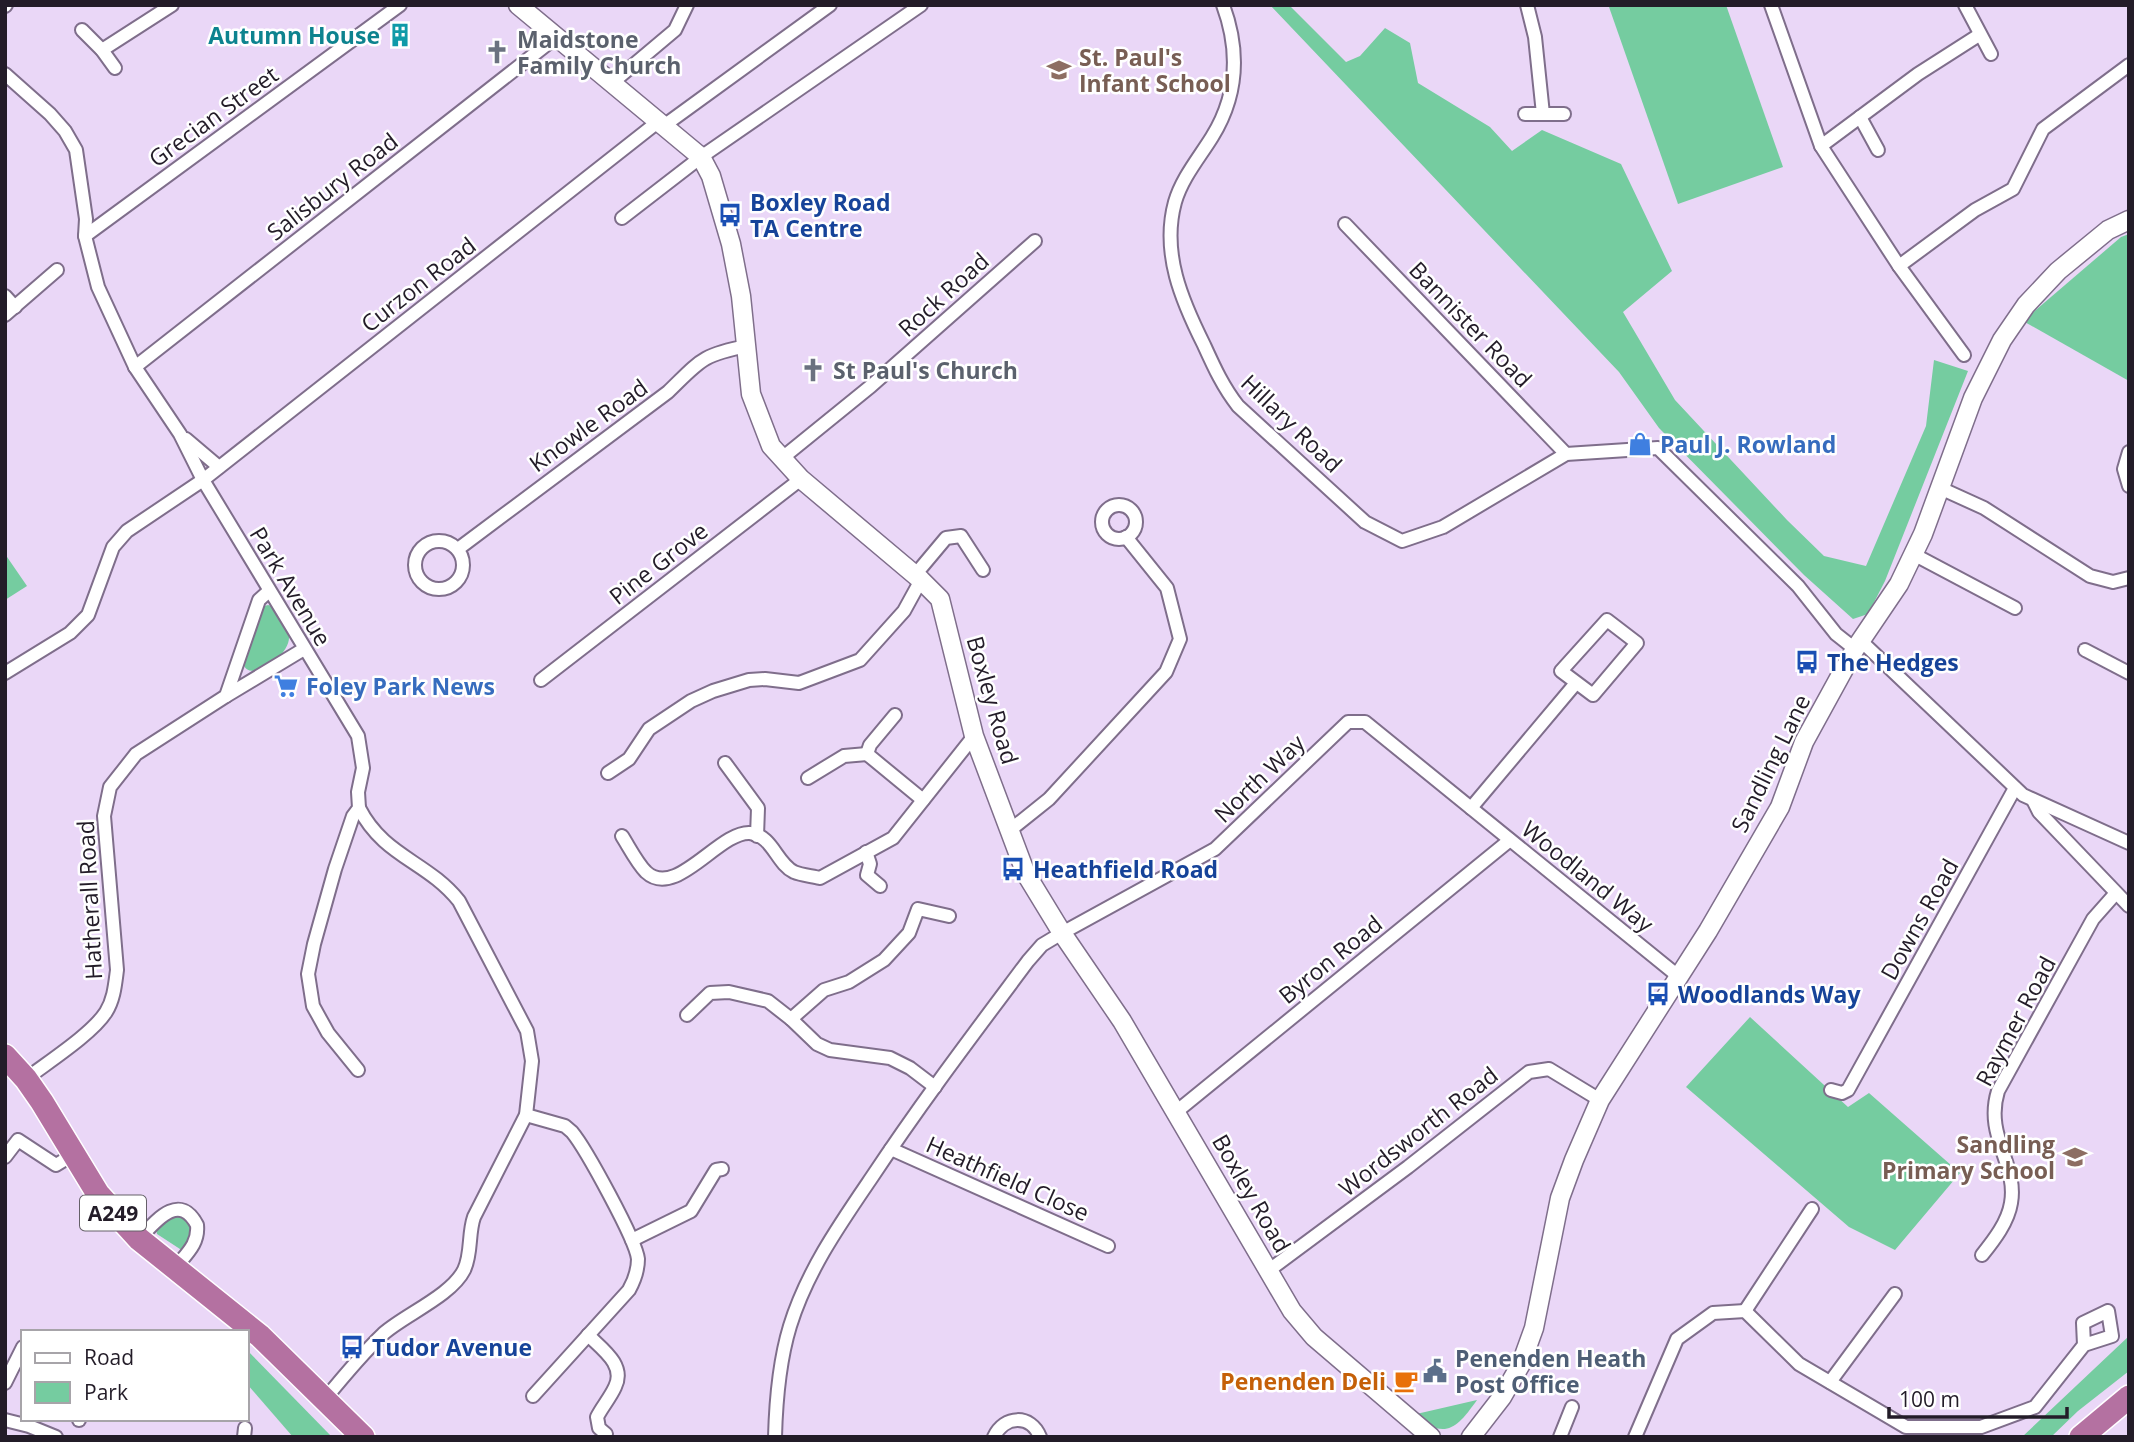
<svg xmlns="http://www.w3.org/2000/svg" width="2134" height="1442" viewBox="0 0 2134 1442" font-family="'Open Sans',sans-serif">
	<style>
		.green { fill: #75cca0 }
		.lines { fill: none; stroke-linecap: round; stroke-linejoin: round }
		.street-casing { stroke: #7f6e8b; stroke-width: 16 }
		.secondary-casing { stroke: #7f6e8b; stroke-width: 21 }
		.highway-casing { stroke: #fff; stroke-width: 26 }
		.street { stroke: #fff; stroke-width: 12 }
		.secondary { stroke: #fff; stroke-width: 18 }
		.highway { stroke: #b471a1; stroke-width: 23 }
		.labels { text-anchor: middle; dominant-baseline: central; stroke-width: 5; stroke-linejoin: round; paint-order: stroke }
		.shield { fill: #fff; stroke: #656068; stroke-width: 2 }
		.shield-label { font-size: 21px; font-weight: bold; fill: #231c28 }
		.culture-label { font-size: 23px; font-weight: bold; fill: #0d838f; stroke: #fff; text-anchor: end }
		.worship-label { font-size: 23px; font-weight: bold; fill: #5b616d; stroke: #fff; text-anchor: start }
		.education-label { font-size: 23px; font-weight: bold; fill: #785e54; stroke: #fff; text-anchor: start }
		.street-label { font-size: 23px; fill: #231c28; stroke: #fff }
		.transit-label { font-size: 23px; font-weight: bold; fill: #164399; stroke: #fff; text-anchor: start }
		.shop-label { font-size: 23px; font-weight: bold; fill: #366cbe; stroke: #fff; text-anchor: start }
		.service-label { font-size: 23px; font-weight: bold; fill: #4e5e75; stroke: #fff; text-anchor: start }
		.food-label { font-size: 23px; font-weight: bold; fill: #c56008; stroke: #fff; text-anchor: end }
	</style>
	<rect width="100%" height="100%" fill="#ead7f7"/>
	<g class="green">
		<path d="M1270 5H1289L1346 62 1360 56 1385 28 1410 43 1418 83 1490 127 1512 151 1542 130 1621 164 1672 271 1623 312 1675 400 1787 520 1824 556 1866 566 1926 426 1934 360 1968 371 1885 581 1868 614 1853 619 1804 575 1659 428 1619 372Z"/>
		<path d="M1614 5H1726L1783 167 1678 204 1609 7Z"/>
		<path d="M2129 234V381L2023 321 2121 237Z"/>
		<path d="M5 554 27 586 5 600Z"/>
		<path d="M268 605 275 607C280 616 289 627 289 637 290 656 248 687 242 661L261 607Z"/>
		<path d="M1750 1017 1848 1107 1869 1093 1960 1173 1895 1250 1849 1227 1686 1087Z"/>
		<path d="M172 1215 184 1216 194 1230 183 1251 157 1234 156 1228Z"/>
		<path d="M2129 1336V1371L2078 1411 2051 1437H2022Z"/>
		<path d="M247 1350 332 1437H293L247 1384Z"/>
		<path d="M1477 1400C1455 1431 1445 1439 1412 1415Z"/>
	</g>
	<g class="lines">
		<g class="street-casing">
			<g id="street">
				<path d="M1223 5C1240 51 1238 95 1212 137 1199 158 1182 178 1175 202 1161 253 1182 301 1204 345 1214 367 1223 387 1238 406L1365 522 1402 541 1443 527 1566 454 1658 448 1798 586 1836 634 1855 649"/>
				<path d="M1527 5 1535 37 1543 114"/>
				<path d="M1771 5 1821 146 1899 266 1964 355"/>
				<path d="M1965 5 1991 54"/>
				<path d="M5 6 6 5"/>
				<path d="M82 30 102 50 115 68"/>
				<path d="M102 50 172 5"/>
				<path d="M5 74 50 114 65 131 76 150 86 219 85 236 98 287 135 367 180 434 203 480 358 736 363 768 358 792 359 808 353 816 335 869 314 944 308 974 313 1006 328 1033 358 1070"/>
				<path d="M612 83 675 30 687 5"/>
				<path d="M1525 114H1564"/>
				<path d="M1860 117 1878 150"/>
				<path d="M665 125 830 5"/>
				<path d="M1821 146 1918 74 1979 35"/>
				<path d="M622 218 701 157 921 5"/>
				<path d="M1345 224 1566 454"/>
				<path d="M85 236 400 5"/>
				<path d="M1899 266 1975 210 2013 189 2043 129 2129 65"/>
				<path d="M5 296 15 307"/>
				<path d="M5 315 57 270"/>
				<path d="M135 367 555 38"/>
				<path d="M186 439 219 467"/>
				<path d="M2129 452 2124 469 2129 486"/>
				<path d="M781 459 871 386 1035 241"/>
				<path d="M1940 488 1984 508 2090 576 2113 582 2129 578"/>
				<circle cx="1119" cy="522" r="17"/>
				<circle cx="439" cy="565" r="24"/>
				<path d="M458 549 668 392C700 361 701 355 747 346"/>
				<path d="M1915 555 2015 608"/>
				<path d="M915 575 946 538 961 536 983 570"/>
				<path d="M1607 620 1637 643 1593 695 1561 671Z"/>
				<path d="M1860 640 2023 795 2129 843"/>
				<path d="M2085 650 2129 673"/>
				<path d="M5 673 70 633 88 615 113 547 127 531 203 480 659 121"/>
				<path d="M541 680 801 479"/>
				<path d="M226 696 304 649"/>
				<path d="M895 715 870 745 867 754 923 800"/>
				<path d="M725 763 758 808 757 836"/>
				<path d="M608 773 629 759 649 729 691 701 713 691 749 680 765 679 799 683 860 660 904 611 921 580"/>
				<path d="M808 778 844 756 867 754"/>
				<path d="M2033 800 2039 812 2129 906"/>
				<path d="M1471 808 1576 683"/>
				<path d="M1009 831 1049 799 1166 672 1180 639 1167 588 1126 537"/>
				<path d="M622 836C629 847 637 863 646 872 676 900 719 831 750 833 773 836 776 863 794 872 801 875 812 876 820 878L893 838 974 736"/>
				<path d="M866 852 870 864 867 875 880 886"/>
				<path d="M687 1015 710 993 729 992 768 1001 791 1019"/>
				<path d="M26 1079C48 1062 92 1034 106 1012 114 999 115 985 117 970L104 816 110 787 136 754 226 696 259 600 269 591"/>
				<path d="M935 1087 910 1068 890 1058 830 1050 817 1044 791 1019 824 990 849 982 884 960 909 933 918 909 949 916"/>
				<path d="M1831 1090 1842 1093 1848 1090 2015 788"/>
				<path d="M1176 1112 1510 840"/>
				<path d="M526 1115 565 1126 572 1132C586 1149 636 1240 638 1259 638 1270 634 1281 629 1290L533 1396"/>
				<path d="M891 1149 1108 1246"/>
				<path d="M5 1157 18 1140 56 1165 74 1154"/>
				<path d="M139 1239C155 1222 179 1191 197 1225 199 1244 186 1254 175 1268"/>
				<path d="M632 1240 691 1211 716 1170 722 1169"/>
				<path d="M1982 1255C1994 1240 2008 1222 2011 1203 2018 1164 1984 1136 1998 1091L2093 919 2116 893"/>
				<path d="M1268 1271 1408 1167 1529 1072 1549 1069 1600 1100"/>
				<path d="M1745 1311 1812 1209"/>
				<path d="M588 1335C602 1349 626 1365 615 1387 610 1398 602 1407 597 1417L599 1428 606 1434"/>
				<path d="M1830 1382 1895 1294"/>
				<path d="M5 1383 23 1347"/>
				<path d="M325 1399C343 1377 362 1354 383 1334 404 1315 451 1296 464 1270 472 1254 468 1234 474 1217L526 1115 532 1061 527 1031 459 901C427 861 384 857 359 808"/>
				<path d="M5 1420 29 1426 56 1437"/>
				<path d="M79 1420V1419"/>
				<path d="M244 1437 245 1428"/>
				<path d="M775 1437C776 1399 779 1362 790 1326 807 1271 840 1224 872 1177 921 1103 975 1032 1028 961L1042 945 1062 933 1215 849 1348 722H1365L1678 976"/>
				<path d="M994 1437C1004 1415 1031 1414 1040 1437"/>
				<path d="M1560 1437 1572 1407"/>
				<path d="M1635 1437 1677 1339 1713 1313 1745 1311 1799 1364 1906 1427H1981L2035 1407 2084 1345 2112 1336 2108 1311 2083 1323 2084 1345"/>
			</g>
		</g>
		<g class="secondary-casing">
			<g id="secondary">
				<path d="M518 5 701 157 711 176 731 244 741 296 751 394 771 446 801 479 921 580 940 599 974 736 1026 874 1062 933 1122 1021 1292 1311 1314 1337 1431 1437"/>
				<path d="M1471 1437 1502 1397 1521 1364 1534 1328 1560 1198 1574 1160 1600 1100 1708 931 1780 807 1804 742 1855 649 1899 584 1923 534 1973 398 2002 340 2026 305 2058 271 2108 230 2129 220"/>
			</g>
		</g>
		<g class="highway-casing">
			<g id="highway">
				<path d="M5 1056 26 1079 42 1102 98 1194 139 1239 260 1336 363 1437"/>
				<path d="M2081 1437 2129 1397"/>
			</g>
		</g>
		<use href="#street" class="street"/>
		<use href="#secondary" class="secondary"/>
		<use href="#highway" class="highway"/>
	</g>
	<defs>
		<g id="building-bare" transform="scale(1.89)"><path d="M-4-6H4V6H1V3H-1V6H-4ZM-2.5-4.3h1.7v1.8h-1.7ZM.8-4.3h1.7v1.8H.8ZM-2.5-1h1.7V.8h-1.7ZM.8-1h1.7V.8H.8Z" fill="#0f9aa8" stroke="#fff" stroke-width="2.5" paint-order="stroke"/></g>
		<g id="church-bare" transform="scale(1.89)"><path d="M-1.2-6h2.4v3.5h3.3v2.4h-3.3V6h-2.4V-.1h-3.3v-2.4h3.3Z" fill="#6b7280" stroke="#fff" stroke-width="2.5" paint-order="stroke"/></g>
		<g id="school-bare" transform="scale(1.89)"><path d="M0-5L7-2L0 1L-7-2ZM-4 1L0 2.5L4 1V4Q0 6-4 4Z" fill="#8d6e63" stroke="#fff" stroke-width="2.5" paint-order="stroke"/></g>
		<g id="bus-bare" transform="scale(1.89)"><path d="M-5-6H5V4H4V6H2V4H-2V6H-4V4H-5ZM-3.5-4V0h7V-4ZM-3.5 1.2v1.5H-2V1.2ZM2 1.2v1.5H3.5V1.2Z" fill="#1a4fb4" stroke="#fff" stroke-width="2.5" paint-order="stroke"/></g>
		<g id="shop-bare" transform="scale(1.89)"><path d="M-5-2.5h2.3a2.7 3.5 0 0 1 5.4 0H5L5.5 6h-11ZM-1.5-2.5h3a1.5 2.3 0 0 0-3 0Z" fill="#3f7fe0" stroke="#fff" stroke-width="2.5" paint-order="stroke"/></g>
		<g id="supermarket-bare" transform="scale(1.89)"><path d="M-6-5.5h2.5l.6 2H6L4.5 2H-2.5L-4.4-4H-6ZM-1.5 3.2a1.3 1.3 0 1 0 .1 0ZM3 3.2a1.3 1.3 0 1 0 .1 0Z" fill="#3f7fe0" stroke="#fff" stroke-width="2.5" paint-order="stroke"/></g>
		<g id="civic-bare" transform="scale(1.89)"><path d="M-.6-6.5H3V-4.5H.6V-3L4-1V1h2V6H-6V1h2V-1L-.6-3ZM-1.2 2.5V6h2.4V2.5Z" fill="#5c6f8a" stroke="#fff" stroke-width="2.5" paint-order="stroke"/></g>
		<g id="cafe-bare" transform="scale(1.89)"><path d="M-5.5-4.5H6V0H3Q3 3.5 0 3.5H-2.5Q-5.5 3.5-5.5 0ZM3-3.2v2h1.7v-2ZM-6 4.5H4V6H-6Z" fill="#e8710a" stroke="#fff" stroke-width="2.5" paint-order="stroke"/></g>
	</defs>
	<g fill-rule="evenodd">
		<use href="#building-bare" x="400" y="35"/>
		<use href="#church-bare" x="497" y="52"/>
		<use href="#school-bare" x="1059" y="70"/>
		<use href="#bus-bare" x="730" y="215"/>
		<use href="#church-bare" x="813" y="370"/>
		<use href="#shop-bare" x="1640" y="444"/>
		<use href="#bus-bare" x="1807" y="662"/>
		<use href="#supermarket-bare" x="286" y="686"/>
		<use href="#bus-bare" x="1013" y="869"/>
		<use href="#bus-bare" x="1658" y="994"/>
		<use href="#school-bare" x="2075" y="1157"/>
		<use href="#bus-bare" x="352" y="1347"/>
		<use href="#civic-bare" x="1435" y="1371"/>
		<use href="#cafe-bare" x="1406" y="1381"/>
	</g>
	<g class="labels">
		<rect class="shield" x="80" y="1195.5" width="66" height="35" rx="5"/>
		<g class="shield-label">
			<text x="113" y="1213">A249</text>
		</g>
		<g class="culture-label">
			<text x="380" y="35">Autumn House</text>
		</g>
		<g class="worship-label">
			<text x="517" y="39">Maidstone<tspan x="517" dy="26">Family Church</tspan></text>
			<text x="833" y="370">St Paul's Church</text>
		</g>
		<g class="education-label">
			<text x="1079" y="57">St. Paul's<tspan x="1079" dy="26">Infant School</tspan></text>
			<text x="2055" y="1144" text-anchor="end">Sandling<tspan x="2055" dy="26">Primary School</tspan></text>
		</g>
		<g class="street-label">
			<text transform="translate(213 116) rotate(-36)">Grecian Street</text>
			<text transform="translate(332 186) rotate(-38)">Salisbury Road</text>
			<text transform="translate(418 284) rotate(-38)">Curzon Road</text>
			<text transform="translate(943 294) rotate(-42)">Rock Road</text>
			<text transform="translate(1471 324) rotate(46)">Bannister Road</text>
			<text transform="translate(1292 423) rotate(44)">Hillary Road</text>
			<text transform="translate(588 425) rotate(-36)">Knowle Road</text>
			<text transform="translate(658 563) rotate(-38)">Pine Grove</text>
			<text transform="translate(291 586) rotate(59)">Park Avenue</text>
			<text transform="translate(993 700) rotate(74)">Boxley Road</text>
			<text transform="translate(1770 763) rotate(-64)">Sandling Lane</text>
			<text transform="translate(1259 778) rotate(-44)">North Way</text>
			<text transform="translate(1588 876) rotate(39)">Woodland Way</text>
			<text transform="translate(89 900) rotate(-93)">Hatherall Road</text>
			<text transform="translate(1919 919) rotate(-61)">Downs Road</text>
			<text transform="translate(1330 959) rotate(-39)">Byron Road</text>
			<text transform="translate(2015 1021) rotate(-62)">Raymer Road</text>
			<text transform="translate(1418 1131) rotate(-38)">Wordsworth Road</text>
			<text transform="translate(1008 1178) rotate(24)">Heathfield Close</text>
			<text transform="translate(1252 1193) rotate(60)">Boxley Road</text>
		</g>
		<g class="transit-label">
			<text x="750" y="202">Boxley Road<tspan x="750" dy="26">TA Centre</tspan></text>
			<text x="1827" y="662">The Hedges</text>
			<text x="1033" y="869">Heathfield Road</text>
			<text x="1678" y="994">Woodlands Way</text>
			<text x="372" y="1347">Tudor Avenue</text>
		</g>
		<g class="shop-label">
			<text x="1660" y="444">Paul J. Rowland</text>
			<text x="306" y="686">Foley Park News</text>
		</g>
		<g class="service-label">
			<text x="1455" y="1358">Penenden Heath<tspan x="1455" dy="26">Post Office</tspan></text>
		</g>
		<g class="food-label">
			<text x="1386" y="1381">Penenden Deli</text>
		</g>
	</g>
	<rect width="2134" height="1442" fill="none" stroke="#231c28" stroke-width="14"/>
	<rect x="21" y="1330" width="228" height="91" fill="#ffffff" stroke="#a7a4a9" stroke-width="2"/>
	<rect x="35" y="1353" width="35" height="10" fill="#ffffff" stroke="#a7a4a9" stroke-width="2"/>
	<text x="84" y="1365" font-size="21" fill="#231c28">Road</text>
	<rect x="35" y="1382" width="35" height="21" fill="#75cca0" stroke="#a7a4a9" stroke-width="2"/>
	<text x="84" y="1400" font-size="21" fill="#231c28">Park</text>
	<path d="M1889 1407v10h178v-10" fill="none" stroke="#231c28" stroke-width="3.5"/>
	<text x="1899" y="1407" font-size="21" fill="#231c28" stroke="#ffffff" stroke-width="5" paint-order="stroke">100 m</text>
</svg>
